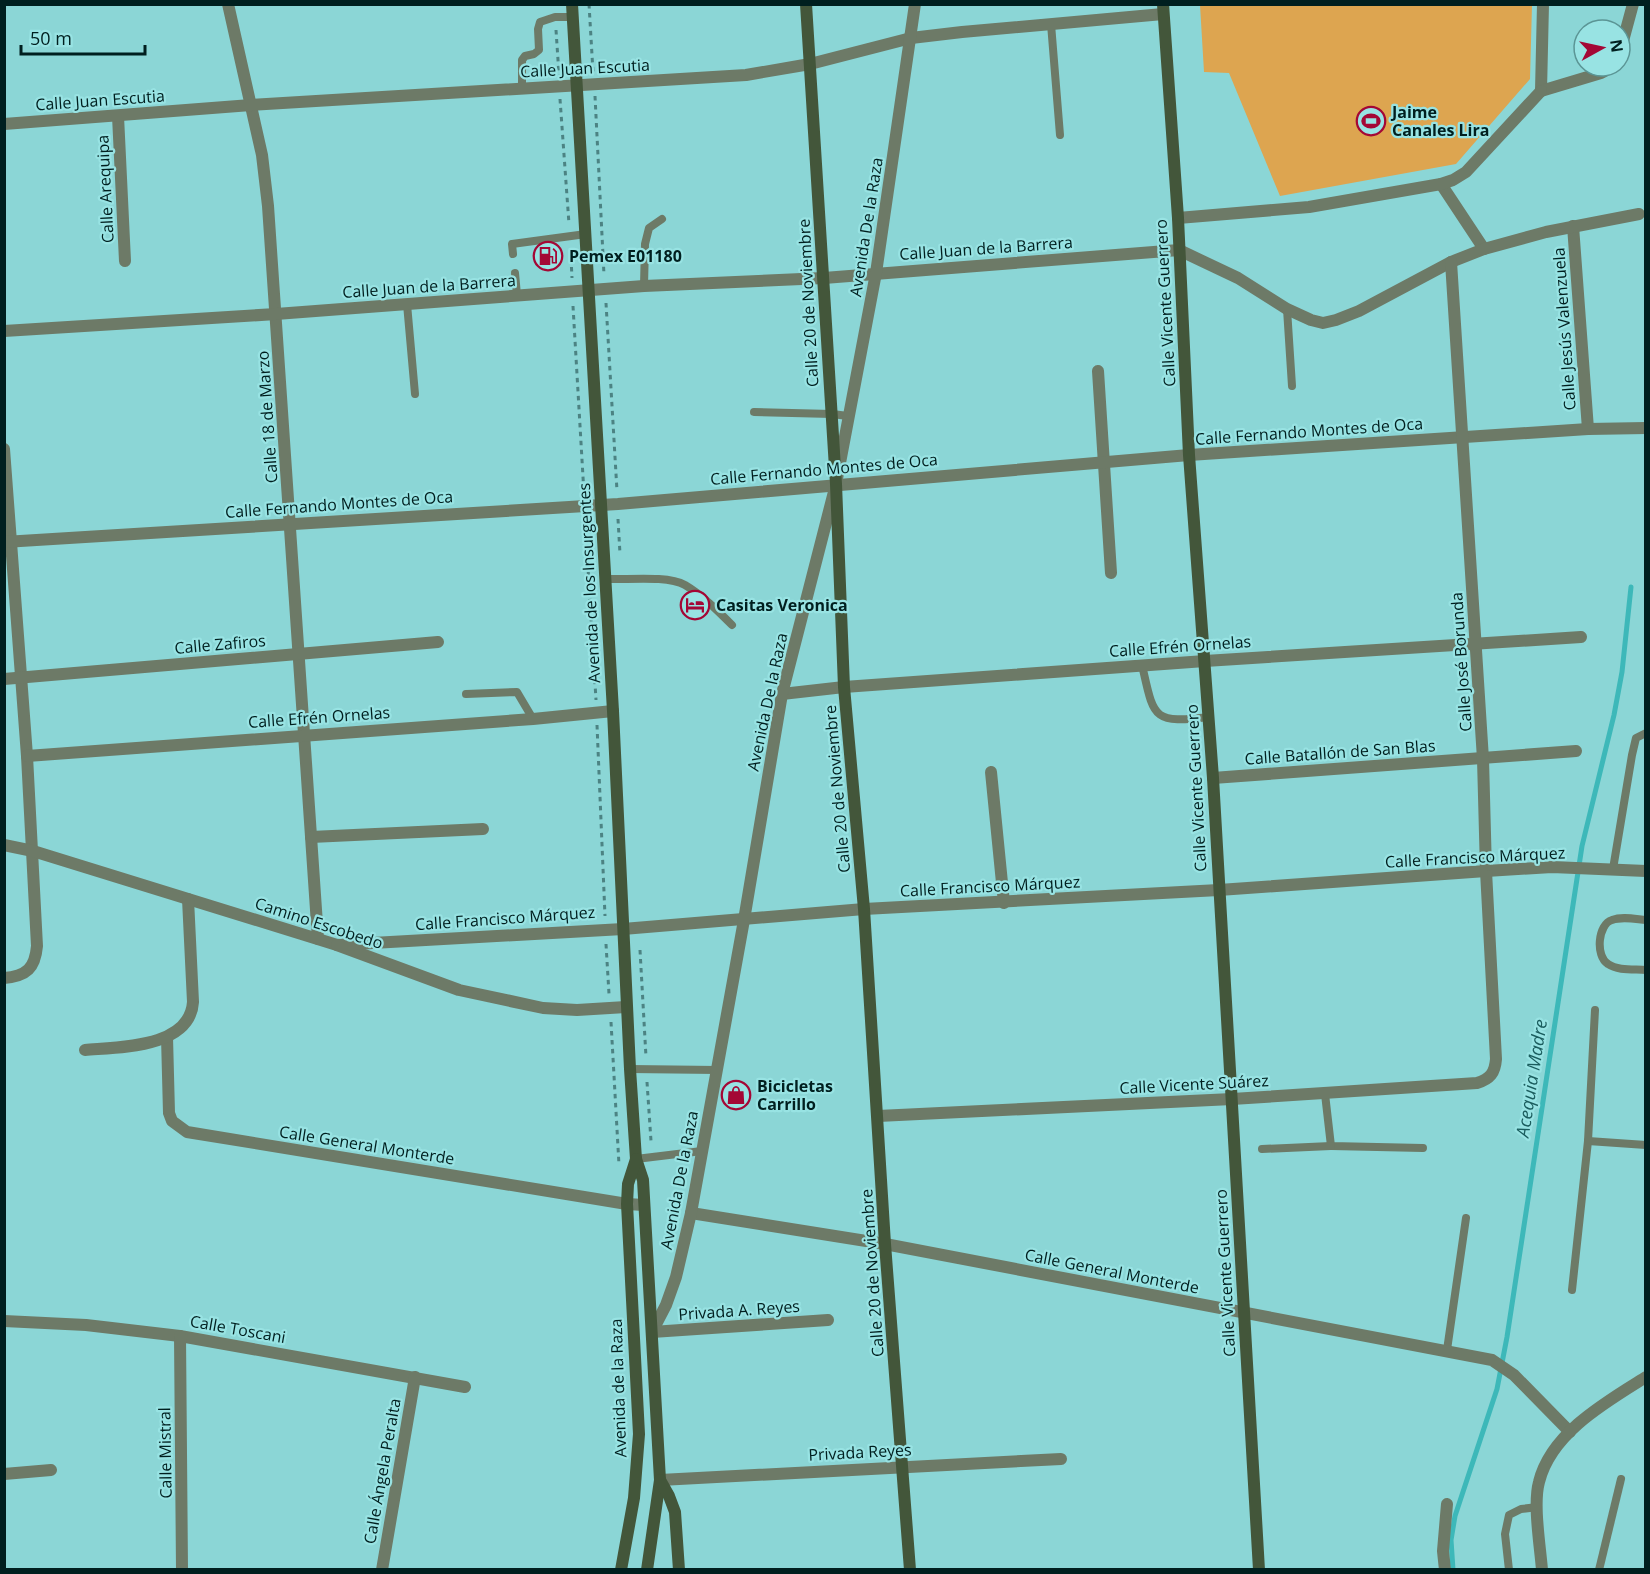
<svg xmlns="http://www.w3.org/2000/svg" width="1650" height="1574" viewBox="0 0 1650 1574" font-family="'Open Sans',sans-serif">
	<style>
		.green { fill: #dda550 }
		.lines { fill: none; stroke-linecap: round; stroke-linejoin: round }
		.stream { stroke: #3db8b9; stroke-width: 5 }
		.path { stroke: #4c8383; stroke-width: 3; stroke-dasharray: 4.5 4.5; stroke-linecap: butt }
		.lane { stroke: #6d7a67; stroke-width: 8 }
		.street { stroke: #6d7a67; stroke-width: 12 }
		.secondary { stroke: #43563a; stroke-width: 12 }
		.labels { text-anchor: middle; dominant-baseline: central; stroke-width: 4.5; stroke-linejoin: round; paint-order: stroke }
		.street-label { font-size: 16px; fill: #001f1f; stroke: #98e3e3 }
		.poi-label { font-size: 16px; font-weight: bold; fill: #001f1f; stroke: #98e3e3; text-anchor: start }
		.water-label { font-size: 18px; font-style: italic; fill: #1b5d5e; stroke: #98e3e3 }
	</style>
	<rect width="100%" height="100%" fill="#8bd6d6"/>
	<path class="green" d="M1200 5H1532L1530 79 1456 164 1280 196 1229 73 1204 72Z"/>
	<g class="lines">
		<path class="stream" d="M1453 1570 1451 1540 1455 1516 1497 1389 1507 1337 1582 846 1614 715 1622 672 1631 587"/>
		<g class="path">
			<path d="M589 4 593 72"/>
			<path d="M556 30 559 75"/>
			<path d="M595 96 604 275"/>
			<path d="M560 99 569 224"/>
			<path d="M571 258 572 278"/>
			<path d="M606 303 617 491"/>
			<path d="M573 306 584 494"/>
			<path d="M585 518 596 700"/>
			<path d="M618 519 620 554"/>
			<path d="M597 725 605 916"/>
			<path d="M606 944 609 994"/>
			<path d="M640 950 646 1057"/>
			<path d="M611 1022 619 1165"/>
			<path d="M647 1082 651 1141"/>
		</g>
		<g class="lane">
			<path d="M1051 24 1060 135"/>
			<path d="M522 88V60L525 56 534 54 539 50 538 29 540 22 555 17H573"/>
			<path d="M513 254 512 244 586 234"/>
			<path d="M515 273 517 295"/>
			<path d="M644 286 645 244 649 228 662 219"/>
			<path d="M407 304 415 394"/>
			<path d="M1287 309 1292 386"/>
			<path d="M754 412 832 414 848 416"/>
			<path d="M605 579C627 580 667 575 685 585 702 595 718 611 732 625"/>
			<path d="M1142 665C1154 718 1152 724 1209 717"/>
			<path d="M466 694 517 692 533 719"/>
			<path d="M1613 869 1632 755 1636 738 1646 733"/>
			<path d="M1646 920C1635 919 1622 916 1612 920 1598 924 1595 956 1608 964 1618 971 1634 969 1646 970"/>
			<path d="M630 1069 717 1070"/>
			<path d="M1325 1094 1331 1146 1423 1148"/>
			<path d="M1588 1141 1646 1145"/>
			<path d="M1262 1149 1331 1146"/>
			<path d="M636 1159 702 1151"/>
			<path d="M1572 1290 1588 1141 1595 1010"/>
			<path d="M1447 1350 1466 1218"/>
			<path d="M1509 1570 1505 1534 1509 1515 1521 1509 1538 1507"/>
			<path d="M1599 1570 1621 1479"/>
		</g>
		<g class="street">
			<path d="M228 4 262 155 268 206 318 939"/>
			<path d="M1620 52 1633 4"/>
			<path d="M1541 91 1543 4"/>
			<path d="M1541 91 1601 73 1614 66"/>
			<path d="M118 116 125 261"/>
			<path d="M4 124 251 105 746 75 810 64 911 38 962 32 1163 14"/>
			<path d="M1441 184 1484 249"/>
			<path d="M1178 218 1309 207 1441 184 1453 180 1466 172 1541 91"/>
			<path d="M1573 226 1588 429"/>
			<path d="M4 331 276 314 644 286 824 278 1179 250 1238 278 1287 309 1311 320 1323 323 1336 320 1359 311 1451 262 1484 249 1546 232 1639 214"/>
			<path d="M1098 371 1111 573"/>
			<path d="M4 449 27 756 37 946C35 968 27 976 4 978"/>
			<path d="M4 542 618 504 1189 455 1588 429 1646 428"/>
			<path d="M4 679 438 642"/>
			<path d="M782 694 844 687 1205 661 1581 637"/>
			<path d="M27 756 533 719 613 711"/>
			<path d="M991 772 1004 903"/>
			<path d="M1213 778 1576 751"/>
			<path d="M311 837 483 829"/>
			<path d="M4 845 33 851 337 945 459 990 543 1008 577 1010 626 1007"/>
			<path d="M337 945 623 929 864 909 1219 890 1486 871 1552 867 1646 871"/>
			<path d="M167 1037 169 1113 172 1121 187 1132 627 1204 644 1205"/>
			<path d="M85 1050C119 1047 190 1048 193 1002L188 899"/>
			<path d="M878 1116 1232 1099 1477 1083C1490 1079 1495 1073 1496 1059L1486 871 1483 759 1451 262"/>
			<path d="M691 1213 885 1244 1492 1360 1514 1375 1570 1432"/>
			<path d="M4 1321 86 1325 180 1336 465 1387"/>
			<path d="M652 1332 666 1305 676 1277 691 1213 744 920 782 694 836 484 876 273 915 4"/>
			<path d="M652 1332 828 1320"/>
			<path d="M180 1336 182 1570"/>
			<path d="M4 1474 51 1470"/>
			<path d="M660 1480 1061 1459"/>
			<path d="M382 1570 415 1377"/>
			<path d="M1445 1570 1443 1551 1447 1504"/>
			<path d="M1542 1570C1540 1545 1533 1504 1539 1482 1551 1433 1606 1402 1646 1377"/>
		</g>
		<g class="secondary">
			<path d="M572 4 613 711 630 1069 636 1159 643 1180 660 1480 647 1570"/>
			<path d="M806 4 836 484 844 687 864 909 885 1244 910 1570"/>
			<path d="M1163 4 1178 218 1189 455 1213 778 1259 1570"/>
			<path d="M660 1480 669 1496 675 1512 679 1570"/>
			<path d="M621 1570 634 1498 639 1434 627 1204 628 1184 636 1159"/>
		</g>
	</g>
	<defs>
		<g id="stadium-ring" transform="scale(1.5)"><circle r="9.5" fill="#98e3e3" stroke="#a40735" stroke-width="1.5"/><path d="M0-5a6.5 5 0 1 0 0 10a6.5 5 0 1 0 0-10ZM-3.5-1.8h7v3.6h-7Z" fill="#a40735"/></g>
		<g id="fuel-ring" transform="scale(1.5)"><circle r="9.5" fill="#98e3e3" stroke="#a40735" stroke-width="1.5"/><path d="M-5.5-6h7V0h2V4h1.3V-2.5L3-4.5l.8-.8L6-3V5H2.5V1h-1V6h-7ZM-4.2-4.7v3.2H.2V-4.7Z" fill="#a40735"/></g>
		<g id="hotel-ring" transform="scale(1.5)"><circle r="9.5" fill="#98e3e3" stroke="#a40735" stroke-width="1.5"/><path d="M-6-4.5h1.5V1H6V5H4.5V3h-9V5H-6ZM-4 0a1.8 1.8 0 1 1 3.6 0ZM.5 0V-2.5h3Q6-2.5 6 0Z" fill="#a40735"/></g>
		<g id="shop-ring" transform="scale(1.5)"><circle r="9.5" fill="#98e3e3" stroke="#a40735" stroke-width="1.5"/><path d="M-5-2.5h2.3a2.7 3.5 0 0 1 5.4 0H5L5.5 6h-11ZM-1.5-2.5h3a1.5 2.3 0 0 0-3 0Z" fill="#a40735"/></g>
	</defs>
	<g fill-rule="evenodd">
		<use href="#stadium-ring" x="1371" y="121"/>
		<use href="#fuel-ring" x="548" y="256"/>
		<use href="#hotel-ring" x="695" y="605"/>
		<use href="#shop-ring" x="736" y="1095"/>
	</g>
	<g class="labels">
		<g class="street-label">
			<text transform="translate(585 68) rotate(-3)">Calle Juan Escutia</text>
			<text transform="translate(100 100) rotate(-4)">Calle Juan Escutia</text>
			<text transform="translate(105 189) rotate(-93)">Calle Arequipa</text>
			<text transform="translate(866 227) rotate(-81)">Avenida De la Raza</text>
			<text transform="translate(986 248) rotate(-4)">Calle Juan de la Barrera</text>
			<text transform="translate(429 286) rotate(-4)">Calle Juan de la Barrera</text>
			<text transform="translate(808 303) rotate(-93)">Calle 20 de Noviembre</text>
			<text transform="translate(1165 303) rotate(-93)">Calle Vicente Guerrero</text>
			<text transform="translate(1564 329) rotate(-94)">Calle Jesús Valenzuela</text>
			<text transform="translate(267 417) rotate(-94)">Calle 18 de Marzo</text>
			<text transform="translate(1309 431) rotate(-4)">Calle Fernando Montes de Oca</text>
			<text transform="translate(824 469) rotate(-5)">Calle Fernando Montes de Oca</text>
			<text transform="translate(339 504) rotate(-4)">Calle Fernando Montes de Oca</text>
			<text transform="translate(589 583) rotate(-93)">Avenida de los Insurgentes</text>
			<text transform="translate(220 644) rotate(-5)">Calle Zafiros</text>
			<text transform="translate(1180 646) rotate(-4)">Calle Efrén Ornelas</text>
			<text transform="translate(1461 662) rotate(-94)">Calle José Borunda</text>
			<text transform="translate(767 702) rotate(-78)">Avenida De la Raza</text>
			<text transform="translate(319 717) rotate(-4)">Calle Efrén Ornelas</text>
			<text transform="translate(1340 752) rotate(-4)">Calle Batallón de San Blas</text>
			<text transform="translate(1196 788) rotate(-93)">Calle Vicente Guerrero</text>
			<text transform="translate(837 789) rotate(-95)">Calle 20 de Noviembre</text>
			<text transform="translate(1475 857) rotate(-3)">Calle Francisco Márquez</text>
			<text transform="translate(990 886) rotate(-3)">Calle Francisco Márquez</text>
			<text transform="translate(505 918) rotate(-4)">Calle Francisco Márquez</text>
			<text transform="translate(319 923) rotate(18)">Camino Escobedo</text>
			<text transform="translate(1194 1084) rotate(-3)">Calle Vicente Suárez</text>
			<text transform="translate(367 1145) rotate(9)">Calle General Monterde</text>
			<text transform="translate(679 1180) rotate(-79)">Avenida De la Raza</text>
			<text transform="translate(1112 1271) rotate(11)">Calle General Monterde</text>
			<text transform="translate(872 1273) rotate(-94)">Calle 20 de Noviembre</text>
			<text transform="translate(1225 1273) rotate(-93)">Calle Vicente Guerrero</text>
			<text transform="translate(739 1310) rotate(-4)">Privada A. Reyes</text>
			<text transform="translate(238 1329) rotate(10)">Calle Toscani</text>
			<text transform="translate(618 1388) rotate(-92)">Avenida de la Raza</text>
			<text transform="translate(860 1452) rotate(-3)">Privada Reyes</text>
			<text transform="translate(165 1453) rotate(-91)">Calle Mistral</text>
			<text transform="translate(382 1471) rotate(-80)">Calle Ángela Peralta</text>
		</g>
		<g class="poi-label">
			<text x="1392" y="112">Jaime<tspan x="1392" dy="18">Canales Lira</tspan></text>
			<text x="569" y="256">Pemex E01180</text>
			<text x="716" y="605">Casitas Veronica</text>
			<text x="757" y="1086">Bicicletas<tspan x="757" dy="18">Carrillo</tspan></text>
		</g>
		<g class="water-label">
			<text transform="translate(1531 1078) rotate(-81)">Acequia Madre</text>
		</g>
	</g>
	<rect width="1650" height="1574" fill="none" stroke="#001f1f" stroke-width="12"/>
	<g transform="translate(1602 48) rotate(82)"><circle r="28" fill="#98e3e3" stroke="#5b9595" stroke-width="1.5"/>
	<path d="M0-4.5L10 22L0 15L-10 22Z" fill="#a40735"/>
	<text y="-9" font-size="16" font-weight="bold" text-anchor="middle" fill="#001f1f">N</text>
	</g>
	<path d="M21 45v9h124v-9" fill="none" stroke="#001f1f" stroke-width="3"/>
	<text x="30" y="45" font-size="18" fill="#001f1f" stroke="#98e3e3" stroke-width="4.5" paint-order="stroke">50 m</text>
</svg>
